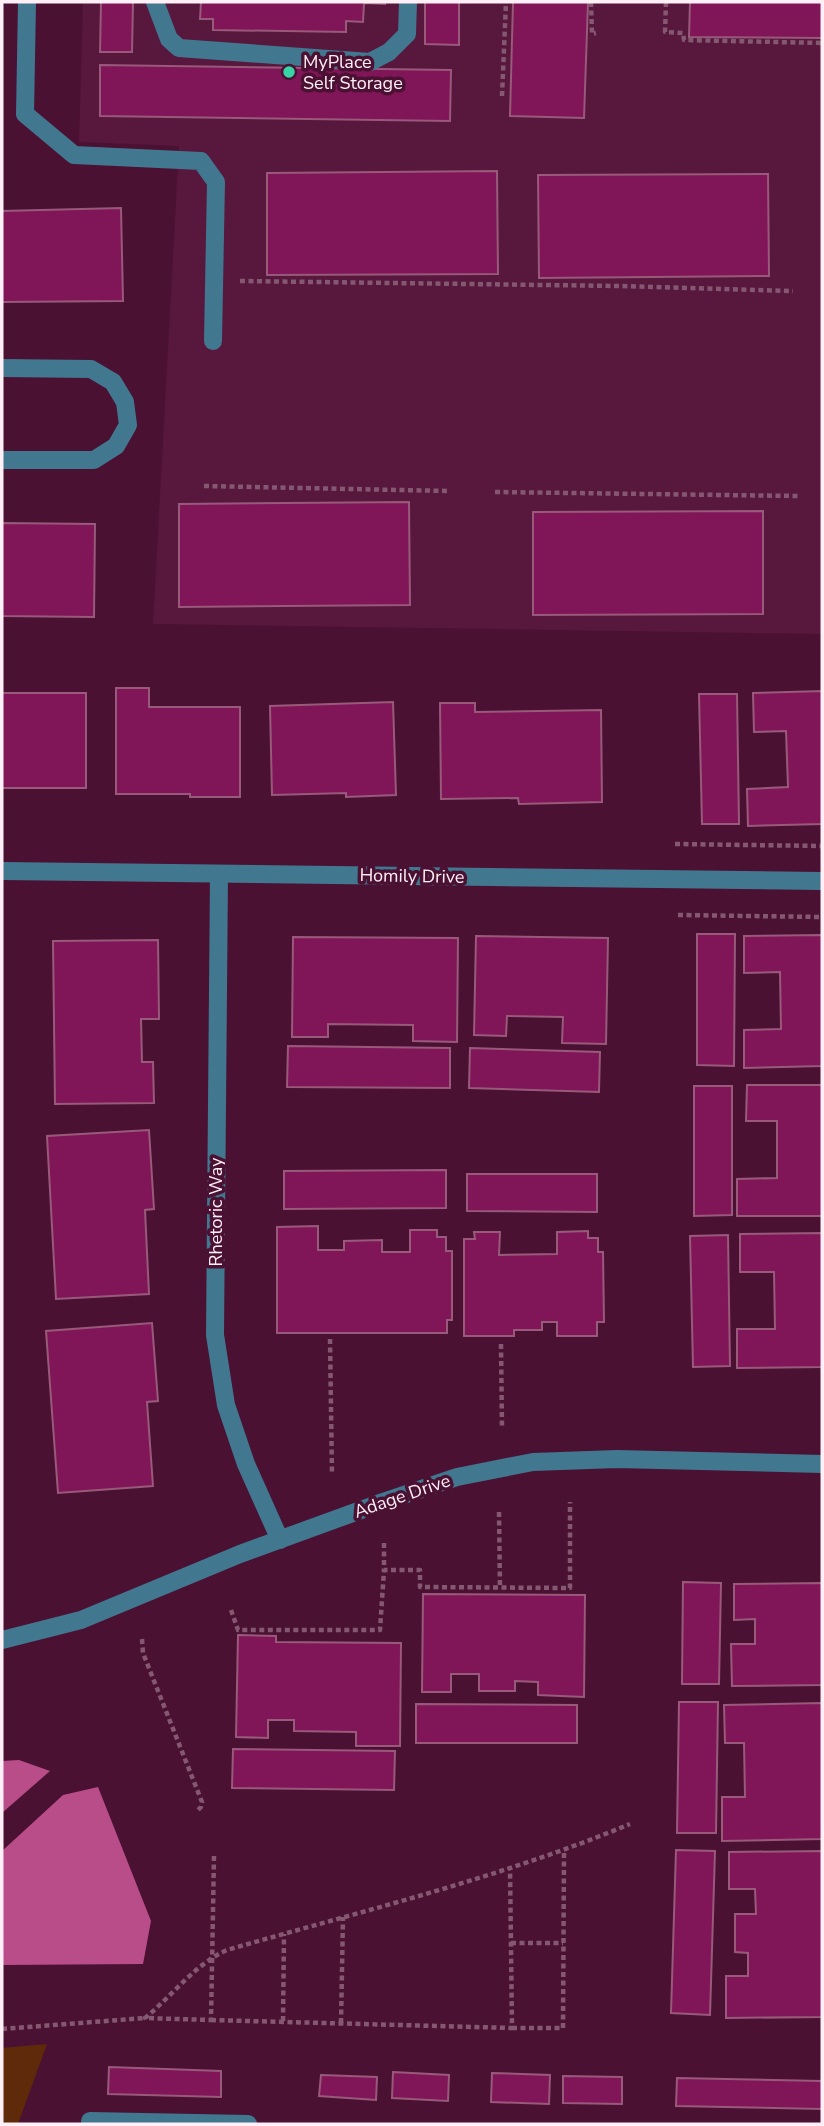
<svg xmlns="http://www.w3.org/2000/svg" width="824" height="2126" viewBox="0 0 824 2126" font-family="'Nunito Sans',sans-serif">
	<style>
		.built { fill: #58173d }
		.green { fill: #5f2a09 }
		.water { fill: #b94d8a }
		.building { fill: #801558; stroke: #99597a; stroke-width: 2 }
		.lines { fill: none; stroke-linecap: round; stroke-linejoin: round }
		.path { stroke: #845871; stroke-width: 4.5; stroke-dasharray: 5 3.5; stroke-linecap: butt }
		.minor { stroke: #417890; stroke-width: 18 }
		.poi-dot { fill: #37d4a6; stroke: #4a1133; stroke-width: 2.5 }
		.labels { text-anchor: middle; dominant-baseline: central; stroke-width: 7; stroke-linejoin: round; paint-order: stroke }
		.poi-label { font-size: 18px; fill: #ffeff6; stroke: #4a1133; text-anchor: start }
		.street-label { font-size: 18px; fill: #ffeff6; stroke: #4a1133 }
	</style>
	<rect width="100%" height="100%" fill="#4a1133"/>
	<path class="built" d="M83 2H822V634L153 624 179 146 79 142Z"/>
	<path class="green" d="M47 2044 18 2124H2V2048Z"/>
	<g class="water">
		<path d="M19 1760 50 1771 2 1813V1761Z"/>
		<path d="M98 1787 151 1921 143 1964 2 1965V1851L63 1795Z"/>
	</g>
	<g class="building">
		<path d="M101 2H133L132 52H100Z"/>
		<path d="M201 2H385V4L364 3 363 22 346 21V32L213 30V19H200Z"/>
		<path d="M425 2H459V45L425 44Z"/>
		<path d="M513 2H588L584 118 510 116Z"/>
		<path d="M690 2H822V38L689 37Z"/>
		<path d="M100 65 451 70 450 121 100 116Z"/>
		<path d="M497 171 498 274 267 275V173Z"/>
		<path d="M768 174 769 276 539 278 538 175Z"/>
		<path d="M121 208 123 301 2 302V211Z"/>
		<path d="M409 502 410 605 179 607V504Z"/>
		<path d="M763 511V614L533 615V512Z"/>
		<path d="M2 523 95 524 94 617 2 616Z"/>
		<path d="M116 688H149V707H240V797H190V794H116Z"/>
		<path d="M822 691V824L748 826 747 789 788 787 786 731 754 732 753 693Z"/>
		<rect x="2" y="693" width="84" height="95"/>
		<path d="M699 694H737L739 824H702Z"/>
		<path d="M393 702 396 795 346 797V793L272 795 270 706Z"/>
		<path d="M440 703H475V712L601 710 602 802 519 804 518 798 441 799Z"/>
		<path d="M697 934H735L734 1066 697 1065Z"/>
		<path d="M822 935V1066L744 1068V1030L781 1029 780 972 744 973V936Z"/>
		<path d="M476 936 608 938 606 1044 562 1043 563 1017 507 1016 506 1036 474 1035Z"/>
		<path d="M293 937 458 938 457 1042 413 1041V1025L328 1024V1037H292Z"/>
		<path d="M158 940 159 1019H141L142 1062H153L154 1103 55 1104 53 941Z"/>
		<path d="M288 1046 450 1048V1088L287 1087Z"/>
		<path d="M470 1048 600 1052 599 1092 469 1088Z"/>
		<path d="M747 1085H822V1216H737V1179L777 1178V1121H746Z"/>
		<path d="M694 1086H732V1215L694 1216Z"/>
		<path d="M149 1130 154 1209 145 1210 149 1294 56 1299 47 1136Z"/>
		<path d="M446 1170V1208L284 1209V1171Z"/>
		<path d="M467 1174H597V1212L467 1211Z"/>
		<path d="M318 1226V1250H344V1241L382 1240V1252H410V1230H437V1237H446V1251H452V1320H447V1333H277V1227Z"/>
		<path d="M588 1231V1238H598V1252H603L604 1322H597V1336H557V1322H542V1330H514V1336H464V1239H475L474 1232H500L499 1255 557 1254V1232Z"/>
		<path d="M822 1233V1367L737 1368V1329H775L774 1272H740V1234Z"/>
		<path d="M728 1235 730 1366 693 1367 690 1236Z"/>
		<path d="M152 1323 158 1401 147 1402 153 1486 58 1493 46 1331Z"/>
		<path d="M683 1582 721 1583 719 1684H682Z"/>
		<path d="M822 1583V1685L732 1686 731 1644H755V1619L734 1620V1584Z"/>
		<path d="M423 1594 585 1595 584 1697 538 1695V1682L515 1681V1691H479V1674H451V1692H422Z"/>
		<path d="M238 1635 276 1636V1642L401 1643 400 1746H356V1732L294 1731V1720H268V1738L236 1737Z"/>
		<path d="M679 1702H718L716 1833H677Z"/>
		<path d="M822 1703V1839L722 1841V1797H745L744 1743H725L724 1705Z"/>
		<path d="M416 1704 577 1705V1743H416Z"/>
		<path d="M233 1749 395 1751 394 1790 232 1788Z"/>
		<path d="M676 1850 715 1851 710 2015 671 2013Z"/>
		<path d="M822 1851V2017L726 2018V1976H748V1953L735 1952V1914H756L755 1889H729V1852Z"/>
		<path d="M109 2067 221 2071V2097L108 2094Z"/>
		<path d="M393 2072 449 2075 448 2101 392 2098Z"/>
		<path d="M492 2073 550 2075 549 2104 491 2102Z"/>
		<path d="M321 2075 377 2077 376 2100 319 2096Z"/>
		<path d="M563 2076 622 2077V2104L563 2103Z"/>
		<path d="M677 2078 822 2081V2109L676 2106Z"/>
	</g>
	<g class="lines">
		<g class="path">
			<path d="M591 2 592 34 596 33"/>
			<path d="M666 2 665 32 683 33 684 40 822 43"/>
			<path d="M502 96 506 2"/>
			<path d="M240 281 619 286 793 291"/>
			<path d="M204 486 449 491"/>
			<path d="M495 492 799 496"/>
			<path d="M675 844 822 846"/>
			<path d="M678 915 822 917"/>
			<path d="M330 1339 332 1475"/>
			<path d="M501 1344 502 1428"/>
			<path d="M499 1512 500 1588"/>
			<path d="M384 1543V1570H420V1587L570 1588V1502"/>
			<path d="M231 1610 238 1630H380L384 1570"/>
			<path d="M142 1639 143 1653 202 1802 201 1807 197 1811"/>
			<path d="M214 1856 211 2020 145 2018C172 1996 195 1964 227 1950 362 1911 500 1878 630 1824"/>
			<path d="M511 1943H563"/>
			<path d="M211 2020 512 2028 510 1868"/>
			<path d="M283 2021 284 1934"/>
			<path d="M341 2023 343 1917"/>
			<path d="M512 2028H563L564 1851"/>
			<path d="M2 2029 145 2018"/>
		</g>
		<g class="minor">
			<path d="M27 2 25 114 74 155 201 161 216 182 213 341"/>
			<path d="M155 2 169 39 179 48 370 62 389 52 407 34 408 2"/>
			<path d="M2 368 91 369 113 382 125 402 128 425 116 446 94 460H2"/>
			<path d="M2 871 822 881"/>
			<path d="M219 874 215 1335 226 1405 246 1464 280 1540"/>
			<path d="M2 1640 81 1620 240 1554 383 1502 457 1477 533 1462 617 1459 822 1464"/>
			<path d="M90 2121 248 2124"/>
		</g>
	</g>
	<circle class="poi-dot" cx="289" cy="72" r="7"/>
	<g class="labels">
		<g class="poi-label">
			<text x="303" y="62">MyPlace<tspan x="303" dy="21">Self Storage</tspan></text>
		</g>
		<g class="street-label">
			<text transform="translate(412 876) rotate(1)">Homily Drive</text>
			<text transform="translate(216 1212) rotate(-90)">Rhetoric Way</text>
			<text transform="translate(402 1496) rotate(-19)">Adage Drive</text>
		</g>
	</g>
	<rect width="824" height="2126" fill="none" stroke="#ffeff6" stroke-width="7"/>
</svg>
